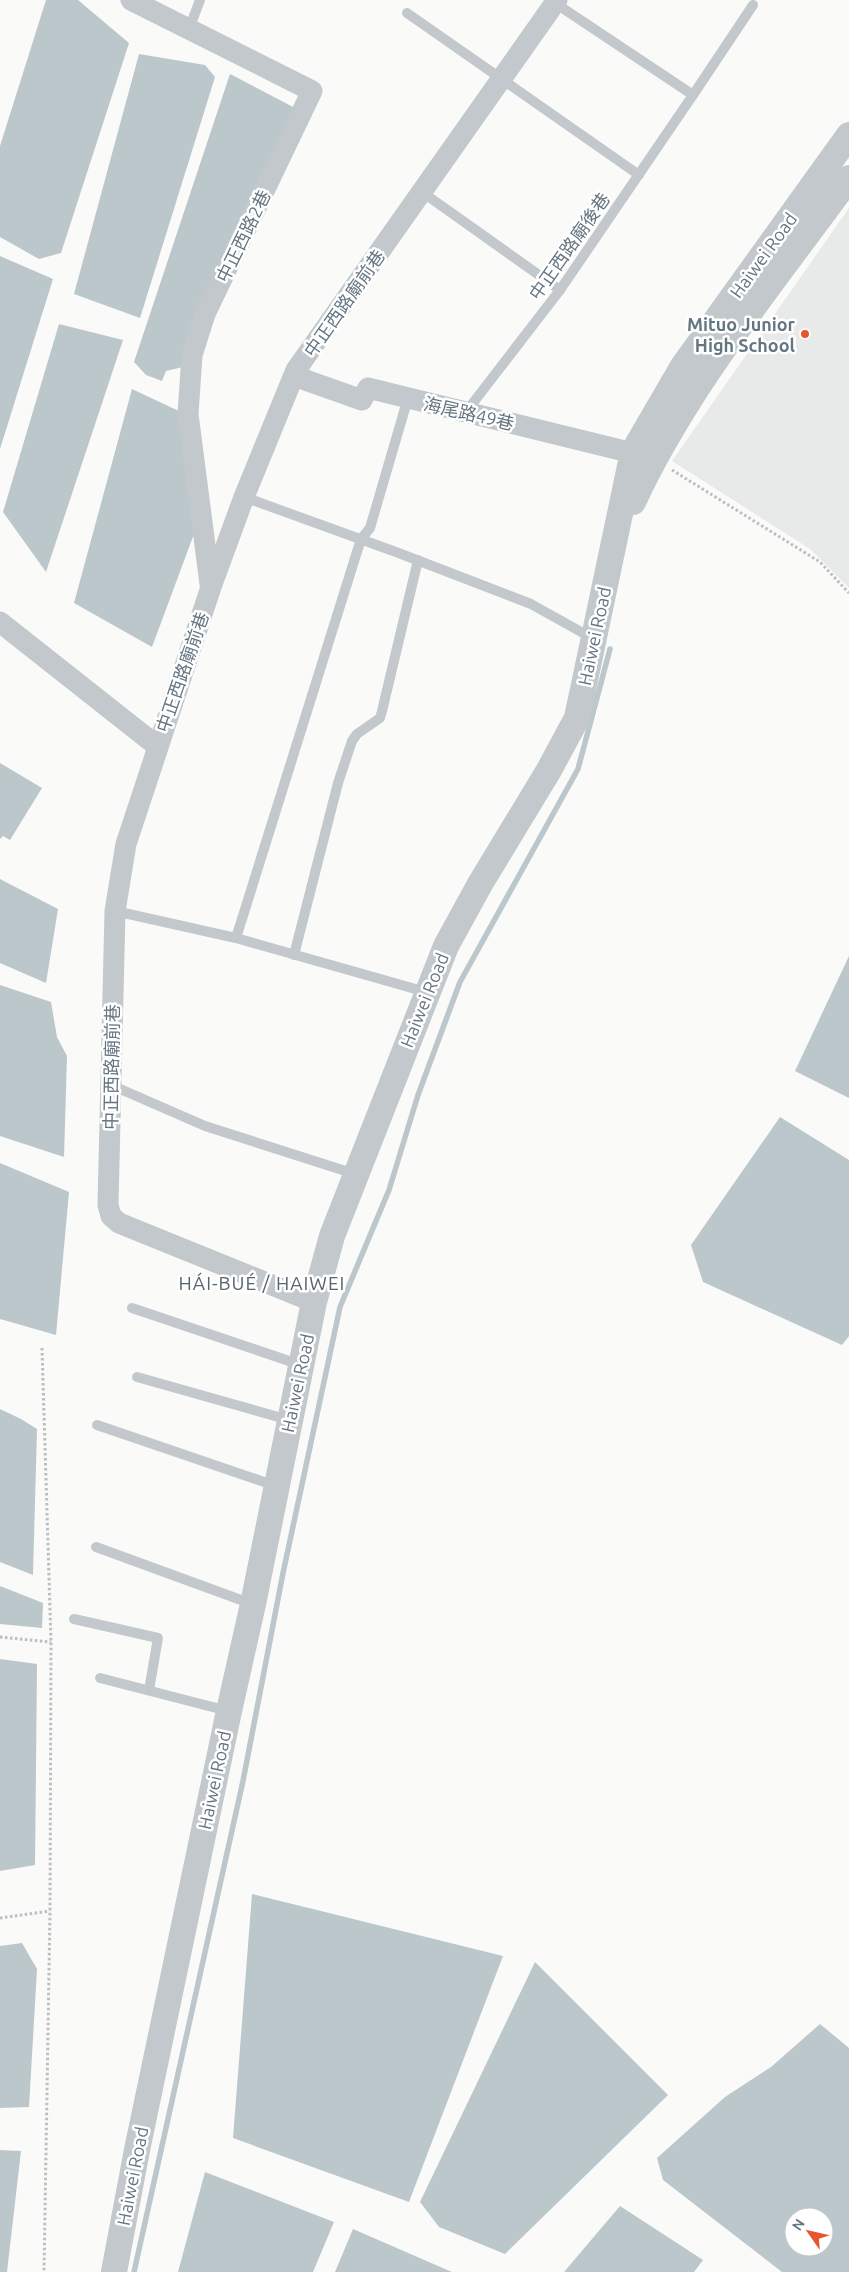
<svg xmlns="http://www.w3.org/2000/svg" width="849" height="2272" viewBox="0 0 849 2272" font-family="Ubuntu,'Noto Sans TC',sans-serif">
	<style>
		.built { fill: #e8e9e9 }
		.water { fill: #bbc7cb; fill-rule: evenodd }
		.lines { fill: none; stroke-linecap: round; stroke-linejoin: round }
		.stream { stroke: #bbc7cb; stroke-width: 5.5 }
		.path { stroke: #bbbfc2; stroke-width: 3; stroke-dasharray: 2.5 2.5; stroke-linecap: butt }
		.service { stroke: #c3c8cc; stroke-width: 10 }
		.minor { stroke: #c3c8cc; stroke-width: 21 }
		.tertiary { stroke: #c3c8cc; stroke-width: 26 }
		.poi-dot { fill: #e4572e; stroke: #fff; stroke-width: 2 }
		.labels { text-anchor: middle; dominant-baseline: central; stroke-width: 5; stroke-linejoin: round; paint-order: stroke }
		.street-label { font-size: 18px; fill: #657683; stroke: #fff }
		.poi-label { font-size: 18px; font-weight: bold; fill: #657683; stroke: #fff; text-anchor: end }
		.neighbourhood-label { font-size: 19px; letter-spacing: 1px; fill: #57646e; stroke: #fff }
	</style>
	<rect width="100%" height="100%" fill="#fafaf8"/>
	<path class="built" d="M849 208V588L810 549 672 461Z"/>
	<g class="water">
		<path d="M46 0H78L129 43 61 253 39 259 0 237V146Z"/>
		<path d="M139 54 205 65 215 77 140 318 74 294Z"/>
		<path d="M230 74 293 107 187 366 166 371 162 381 146 375 134 362Z"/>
		<path d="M0 256 53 279 0 449Z"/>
		<path d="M59 324 123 340 46 572 3 512Z"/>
		<path d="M132 389 183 413 201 515 152 647 74 603Z"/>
		<path d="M0 763 42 788 10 840 3 836 0 839Z"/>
		<path d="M0 879 58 909 46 983 0 963Z"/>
		<path d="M849 956V1098L795 1071Z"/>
		<path d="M0 985 51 1002 57 1037 67 1056 64 1157 0 1136Z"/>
		<path d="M780 1117 849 1160V1336L842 1345 703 1282 691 1245Z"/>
		<path d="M0 1163 69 1192 56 1335 0 1319Z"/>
		<path d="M0 1409 21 1419 37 1429 33 1575 0 1562Z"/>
		<path d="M0 1586 43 1603 42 1628 0 1624Z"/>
		<path d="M0 1659 37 1664 35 1865 0 1871Z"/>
		<path d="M252 1894 503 1956 409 2202 233 2138Z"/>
		<path d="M22 1943 37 1969 29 2107 0 2108V1946Z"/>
		<path d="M535 1962 668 2095 505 2254 439 2227 420 2202Z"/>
		<path d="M820 2024 849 2048V2272H782L663 2180 657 2158 725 2097 771 2067ZM794 2217H824V2247H794Z"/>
		<path d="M0 2150 21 2151 7 2272H0Z"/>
		<path d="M205 2172 334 2222 313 2272H178Z"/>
		<path d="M620 2206 703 2260 694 2272H564Z"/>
		<path d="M353 2229 452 2272H335Z"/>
	</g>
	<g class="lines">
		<path class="stream" d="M134 2272 243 1781 283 1573 340 1307 389 1190 418 1095 460 982 578 769 610 649"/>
		<g class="path">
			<path d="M672 470 820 562 849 593"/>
			<path d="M42 1348 51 1642 50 1911 44 2272"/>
			<path d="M0 1637 51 1642"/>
			<path d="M0 1918 50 1911"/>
		</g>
		<g class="service">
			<path d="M555 3 693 95 753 5"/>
			<path d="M407 13 639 175"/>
			<path d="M189 29 200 0"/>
			<path d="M422 192 560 290"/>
			<path d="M466 412 560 290 693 95"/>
			<path d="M244 497 396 552 531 604 592 638"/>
			<path d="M115 911 236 938 426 992"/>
			<path d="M236 938 361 539 370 528 408 398"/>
			<path d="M294 955 338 783 352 741 357 734 380 718 382 711 418 560"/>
			<path d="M111 1085 205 1126 355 1174"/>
			<path d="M132 1308 301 1365"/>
			<path d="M137 1377 289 1420"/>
			<path d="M97 1425 276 1486"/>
			<path d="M96 1547 252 1604"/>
			<path d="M74 1619 158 1638 149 1690"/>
			<path d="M100 1678 228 1711"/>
		</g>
		<g class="minor">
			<path d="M131 0 312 91 205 314 192 355 188 414 210 584"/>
			<path d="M294 376 362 400 368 388 649 457"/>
			<path d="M0 622 157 746"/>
			<path d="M314 1302 119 1223 111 1216 108 1205 115 911 126 844 211 587 244 497 296 370 557 0"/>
		</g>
		<g class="tertiary">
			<path d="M633 502C688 384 773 283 849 178"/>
			<path d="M114 2272 137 2150 229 1711 253 1604 314 1302 332 1236 446 946 480 884 549 770 577 718 633 452 683 366 849 135"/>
		</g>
	</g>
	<circle class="poi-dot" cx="805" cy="334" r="5"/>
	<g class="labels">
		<g class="street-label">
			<text transform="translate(243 236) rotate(-64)">中正西路2巷</text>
			<text transform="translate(569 246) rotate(-55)">中正西路廟後巷</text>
			<text transform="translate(763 255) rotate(-54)">Haiwei Road</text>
			<text transform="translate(344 303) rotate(-55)">中正西路廟前巷</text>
			<text transform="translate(469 413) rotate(13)">海尾路49巷</text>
			<text transform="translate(594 636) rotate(-78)">Haiwei Road</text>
			<text transform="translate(182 672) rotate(-71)">中正西路廟前巷</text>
			<text transform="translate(424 1000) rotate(-68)">Haiwei Road</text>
			<text transform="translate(111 1067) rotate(-89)">中正西路廟前巷</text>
			<text transform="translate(297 1383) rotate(-78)">Haiwei Road</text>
			<text transform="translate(214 1780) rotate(-78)">Haiwei Road</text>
			<text transform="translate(132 2176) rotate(-79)">Haiwei Road</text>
		</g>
		<g class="poi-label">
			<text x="795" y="324">Mituo Junior<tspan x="795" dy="21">High School</tspan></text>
		</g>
		<g class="neighbourhood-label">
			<text x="262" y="1283">HÁI-BUÉ / HAIWEI</text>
		</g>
	</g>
	<g transform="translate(809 2232) rotate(304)"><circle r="24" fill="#ffffff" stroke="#c1c8cd"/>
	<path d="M0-4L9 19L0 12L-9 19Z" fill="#e4572e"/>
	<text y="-8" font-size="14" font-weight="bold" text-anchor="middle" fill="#657683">N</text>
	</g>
</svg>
